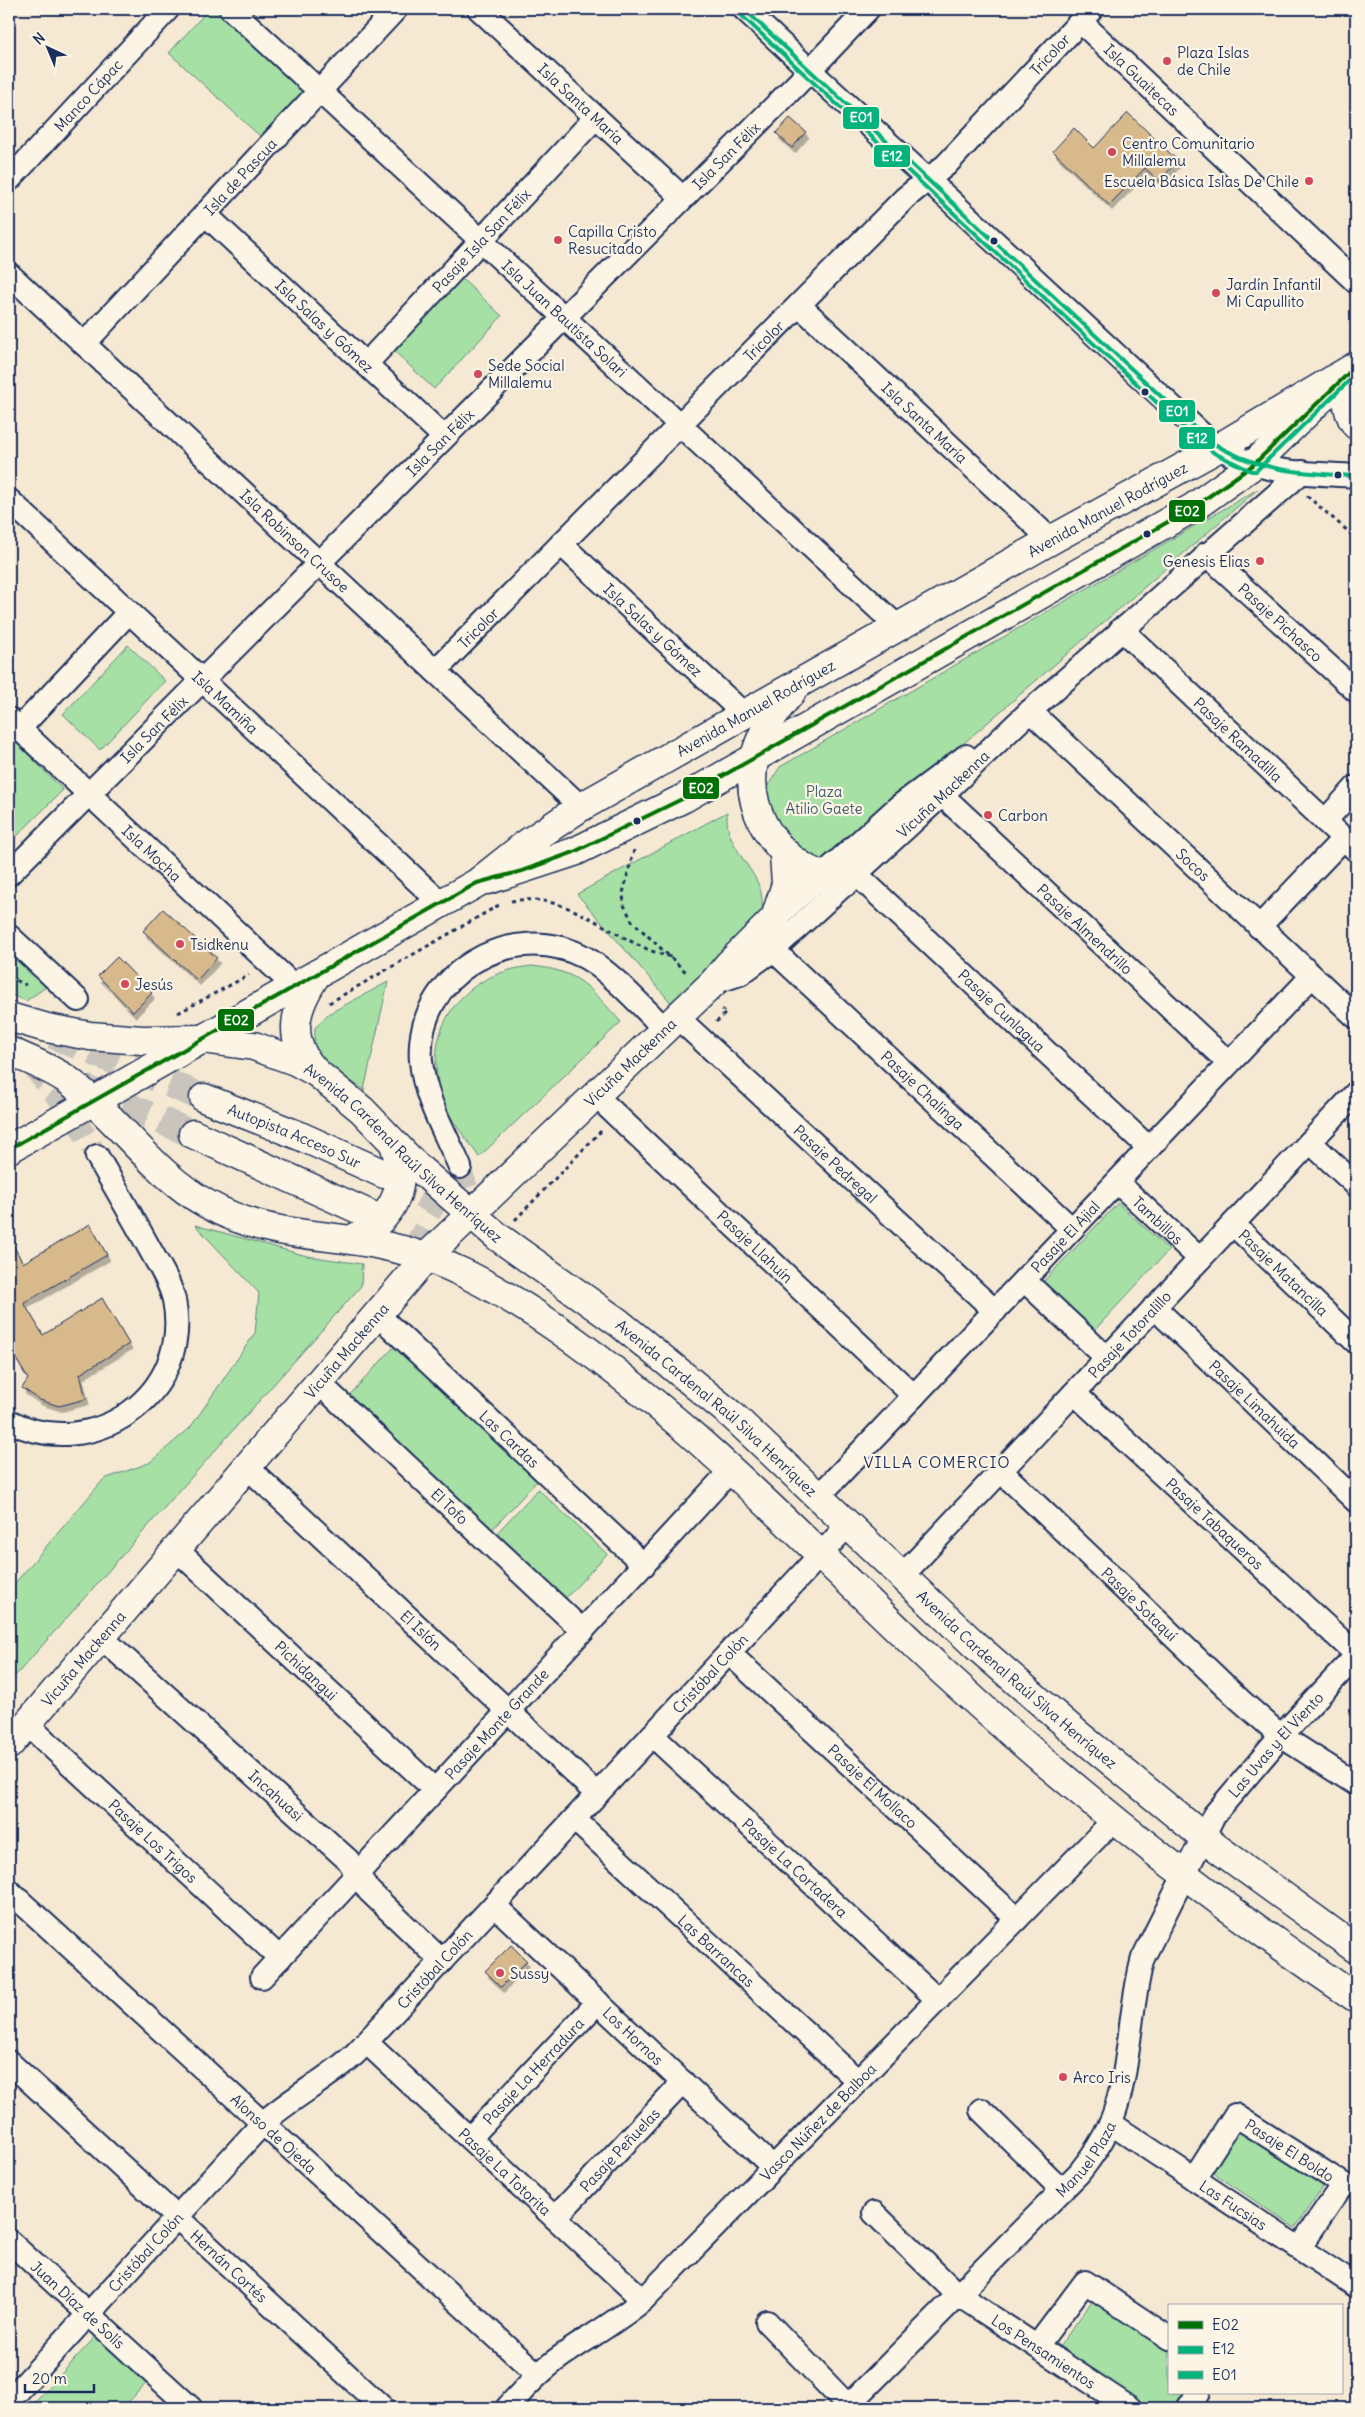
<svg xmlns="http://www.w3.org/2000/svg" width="1365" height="2417" viewBox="0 0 1365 2417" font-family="Delius,sans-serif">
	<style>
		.green { fill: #a6e0a5; stroke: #608882 }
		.building { fill: #d8b98c; stroke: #1b2f5e; filter: url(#shadow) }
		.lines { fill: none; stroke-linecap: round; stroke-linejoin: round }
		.minor-tunnel { stroke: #c9c4bc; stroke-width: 22; stroke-dasharray: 22 11; stroke-linecap: butt }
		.highway-tunnel { stroke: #c9c4bc; stroke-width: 28; stroke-dasharray: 28 14; stroke-linecap: butt }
		.minor-casing { stroke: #1b2f5e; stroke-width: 26 }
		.major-casing { stroke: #1b2f5e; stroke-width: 31 }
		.highway-casing { stroke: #1b2f5e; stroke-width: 31 }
		.path { stroke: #1b2f5e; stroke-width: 3; stroke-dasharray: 4 4; stroke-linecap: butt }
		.minor { stroke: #fcf5e5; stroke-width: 22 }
		.major { stroke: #fcf5e5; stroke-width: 28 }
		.highway { stroke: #fcf5e5; stroke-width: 28 }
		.bus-1-casing { stroke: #fcf5e5; stroke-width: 8 }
		.bus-2-casing { stroke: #fcf5e5; stroke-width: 8 }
		.bus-3-casing { stroke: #fcf5e5; stroke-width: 8 }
		.bus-1 { stroke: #007106; stroke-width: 4 }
		.bus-2 { stroke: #03b37c; stroke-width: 4 }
		.bus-3 { stroke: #03b37c; stroke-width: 4 }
		.poi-dot { fill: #d1495b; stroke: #fcf5e5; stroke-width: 2 }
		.bus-dot { fill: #1b2f5e; stroke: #fcf5e5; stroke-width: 2 }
		.labels { text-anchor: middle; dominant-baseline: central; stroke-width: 4.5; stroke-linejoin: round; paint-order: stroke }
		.poi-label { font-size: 15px; fill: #1b2f5e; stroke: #fcf5e5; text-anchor: start }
		.street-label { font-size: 15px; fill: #1b2f5e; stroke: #fcf5e5 }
		.park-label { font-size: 15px; fill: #3e5b70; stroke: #fcf5e5 }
		.neighbourhood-label { font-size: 16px; letter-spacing: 1px; fill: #1b2f5e; stroke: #fcf5e5 }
		.line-badge { stroke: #fcf5e5; stroke-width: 2 }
		.badge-label { font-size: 14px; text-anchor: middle; font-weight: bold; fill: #fff }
	</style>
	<defs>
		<filter id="shadow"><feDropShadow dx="3" dy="5.5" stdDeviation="0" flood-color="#0004"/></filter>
	</defs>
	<rect width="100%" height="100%" fill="#f5e9d3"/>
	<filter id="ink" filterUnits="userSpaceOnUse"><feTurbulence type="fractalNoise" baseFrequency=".02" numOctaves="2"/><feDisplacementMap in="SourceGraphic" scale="10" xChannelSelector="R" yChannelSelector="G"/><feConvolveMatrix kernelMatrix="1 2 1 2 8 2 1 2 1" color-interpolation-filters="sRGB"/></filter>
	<g filter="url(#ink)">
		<g class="green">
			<path d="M209 9H215L305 92 262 138 169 53Z"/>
			<path d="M460 277 502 316 434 389 392 349Z"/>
			<path d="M1258 489 825 863C787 846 775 831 765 790L780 767Z"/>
			<path d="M128 645 165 681 100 750 63 714Z"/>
			<path d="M9 735 63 790 9 844Z"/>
			<path d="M727 812C727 819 727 829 730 835 747 875 770 878 760 928L672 1004 577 894Z"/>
			<path d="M9 951 46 987 26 1001 9 994Z"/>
			<path d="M532 966C581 971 590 988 621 1022L479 1157C469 1142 455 1126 447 1110 415 1039 456 973 532 966Z"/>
			<path d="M388 982 364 1090 326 1064 314 1048 315 1028 328 1014Z"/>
			<path d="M1118 1203 1169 1250 1091 1334 1039 1286Z"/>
			<path d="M195 1225 307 1256 362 1264 361 1286 9 1683V1590L104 1479 149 1463 190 1428 255 1333 259 1293Z"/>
			<path d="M394 1347 538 1480 489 1533 345 1400Z"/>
			<path d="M538 1489 607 1554 564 1600 495 1535Z"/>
			<path d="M1246 2121 1329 2177 1295 2228 1212 2172Z"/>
			<path d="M1094 2298 1169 2351V2393H1183L1173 2408H1139L1057 2350Z"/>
			<path d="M97 2335 148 2381 123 2408H30Z"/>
		</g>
		<g class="building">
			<path d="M1128 113 1178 161 1159 181 1145 168 1109 205 1053 151 1074 128 1094 148Z"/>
			<path d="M790 118 806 132 792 148 776 133Z"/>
			<path d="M163 909 217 958 197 980 143 931Z"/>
			<path d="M117 957 152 993 133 1012 98 976Z"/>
			<path d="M90 1224 107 1255 24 1303 43 1335 102 1298 129 1344 80 1374 86 1399 59 1406 40 1400 22 1388 28 1379 9 1347V1238L23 1263Z"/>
			<path d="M511 1945 527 1961 501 1987 485 1971Z"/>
		</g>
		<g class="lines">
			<g class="minor-tunnel">
				<path d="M32 1066 76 1120 97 1156"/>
				<path d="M460 1167 472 1203 474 1222"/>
			</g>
			<g class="highway-tunnel">
				<path d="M53 1035 204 1098"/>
				<path d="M84 1088 193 1134"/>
				<path d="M384 1174 465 1217"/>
				<path d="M371 1215 452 1260"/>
			</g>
			<g class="minor-casing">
				<g id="minor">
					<path id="s1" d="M231 9 898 627"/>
					<path id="s2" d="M479 9 683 198"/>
					<path d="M744 9 1208 440C1257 476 1298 472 1356 476"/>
					<path id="s3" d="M1080 21 1356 282"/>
					<path id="s4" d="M9 180 168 9"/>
					<path id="s5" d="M205 214 444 437"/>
					<path id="s6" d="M9 274 581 807"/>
					<path id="s7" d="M799 305 1051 540"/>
					<path id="s8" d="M84 344 396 9"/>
					<path id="s9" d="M366 364 596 117"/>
					<path id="s10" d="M9 500 442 904"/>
					<path id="s11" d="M561 544 745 715"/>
					<path id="s12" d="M1206 554 1356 691"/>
					<path id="s13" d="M1121 629 1356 850"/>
					<path id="s14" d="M435 671 905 198 946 165 1092 9"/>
					<path id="s15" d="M1030 711 1356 1017"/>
					<path id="s16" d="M9 719 295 987"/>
					<path d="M19 729 129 612"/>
					<path id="s17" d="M942 795 1229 1063"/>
					<path d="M1325 821 1356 787"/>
					<path id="s18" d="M855 873 1149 1148"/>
					<path id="s19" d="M9 874 796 85 868 9"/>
					<path d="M775 918 898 807 966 756"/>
					<path d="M1259 927 1344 838"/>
					<path d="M9 936 78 1000"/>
					<path id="s20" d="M773 950 1072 1229"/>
					<path id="s21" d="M713 983 740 974 773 950 942 795 1030 711 1302 472"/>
					<path id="s22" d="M677 1017 995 1311"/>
					<path id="s23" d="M596 1096 914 1396"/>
					<path d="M1310 1142 1356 1185"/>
					<path d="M460 1167C446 1134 424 1098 421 1061 414 975 512 917 586 958 611 972 643 1008 665 1029"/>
					<path id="s24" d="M1117 1182 1200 1259"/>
					<path id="s25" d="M1233 1224 1356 1342"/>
					<path d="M1024 1280 1107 1358"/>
					<path id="s26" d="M1154 1307 1356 1501"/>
					<path id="s27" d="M377 1314 644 1565"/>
					<path id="s28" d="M318 1382 583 1631"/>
					<path id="s29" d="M1074 1393 1356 1654"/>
					<path d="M9 1421C92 1464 193 1395 174 1300 169 1279 156 1261 146 1242 130 1213 114 1185 97 1156"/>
					<path id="s30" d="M246 1466 597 1794"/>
					<path id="s31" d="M1001 1471 1240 1700 1281 1736 1356 1784"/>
					<path id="s32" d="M818 1497 1312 976"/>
					<path id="s33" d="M176 1549 435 1790"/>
					<path id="s34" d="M902 1576 1356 1093"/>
					<path id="s35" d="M101 1637 348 1860 369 1891 442 1961"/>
					<path id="s36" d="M729 1653 1017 1919"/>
					<path id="s37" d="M27 1724 280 1958"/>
					<path id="s38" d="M652 1735 938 2000"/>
					<path id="s39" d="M574 1819 858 2081"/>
					<path id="s40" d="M9 1891 538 2375"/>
					<path id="s41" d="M494 1905 773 2167"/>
					<path id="s42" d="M262 1977 731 1470"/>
					<path id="s43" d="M366 2042 643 2300"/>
					<path id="s44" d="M9 2062 383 2408"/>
					<path d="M981 2110 1062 2190"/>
					<path id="s45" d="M1110 2123 1356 2286"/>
					<path id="s46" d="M470 2138 598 2002"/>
					<path id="s47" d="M1194 2179 1235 2115 1343 2184 1299 2248"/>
					<path id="s48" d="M874 2213 957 2294 1130 2408"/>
					<path id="s49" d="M555 2218 683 2082"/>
					<path id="s50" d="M9 2241 191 2408"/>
					<path d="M767 2322 848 2406"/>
					<path d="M1037 2346 1085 2282 1169 2338"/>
					<path id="s51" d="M9 2401 263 2123C292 2097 327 2080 356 2053L848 1525"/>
					<path id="s52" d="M507 2408C524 2389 541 2370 563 2355 589 2337 618 2321 643 2300L1114 1820"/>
					<path id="s53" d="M846 2408 1079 2173C1091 2158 1102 2143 1110 2124 1131 2075 1128 2012 1143 1958L1214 1815 1281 1736 1356 1656"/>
					<path d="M1188 2408 1198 2393"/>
				</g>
			</g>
			<g class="major-casing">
				<g id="major">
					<path d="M1352 369C1347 389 1343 407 1356 425"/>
					<path d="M791 693C774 711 759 737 754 761 742 820 789 874 845 882"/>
					<path d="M488 880 574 852 684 798 1194 507 1253 465 1322 398"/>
					<path id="s54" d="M9 1017 47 1028 90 1036 142 1040 202 1039 254 1046 295 1061 317 1073 362 1110 416 1166 498 1237 619 1323 733 1416 976 1646 1075 1732 1217 1848 1356 1949"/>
					<path d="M9 1051C29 1060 51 1068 69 1081 118 1118 152 1173 207 1204 267 1238 320 1232 385 1246 441 1257 490 1285 537 1315 687 1414 810 1548 941 1670 1071 1790 1209 1899 1356 1998"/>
					<path d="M316 1072C284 1039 295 1007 317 974"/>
					<path id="s55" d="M9 1149 477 883 526 844 581 807 1051 540 1218 448 1356 366"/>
					<path d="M354 1238C395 1218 409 1186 394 1144"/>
					<path id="s56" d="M9 1745 427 1256 713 983 728 965 775 918 786 884 784 854"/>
				</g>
			</g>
			<g class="highway-casing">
				<g id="highway">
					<path id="s57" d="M204 1098 300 1136 384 1174"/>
					<path d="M193 1134 371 1215"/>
				</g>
			</g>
			<g class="path">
				<path d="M1307 496 1356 538"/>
				<path d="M634 850 623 893 624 905 632 921 688 974"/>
				<path d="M511 901C576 891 614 944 671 957"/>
				<path d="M9 977 26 985"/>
				<path d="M329 1003 499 905"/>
				<path d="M178 1013 249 975"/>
				<path d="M716 1022 726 1013 722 1009"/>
				<path d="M515 1220 601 1131"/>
			</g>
			<use href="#minor" class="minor"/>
			<use href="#major" class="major"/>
			<use href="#highway" class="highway"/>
			<g class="bus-1-casing">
				<path id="bus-1" d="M9 1149 477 883 522 871 574 852 684 798 1194 507 1253 465 1356 366"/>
			</g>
			<g class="bus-2-casing">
				<path id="bus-2" d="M740 14 1181 425 1214 453 1251 471H1256L1356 374"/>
			</g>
			<g class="bus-3-casing">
				<path id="bus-3" d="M744 9 1208 440C1257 472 1300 473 1356 476"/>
			</g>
			<use href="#bus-1" class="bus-1"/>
			<use href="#bus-2" class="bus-2"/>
			<use href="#bus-3" class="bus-3"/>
		</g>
	</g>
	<g class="poi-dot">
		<circle cx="1167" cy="61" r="5"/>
		<circle cx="1112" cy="152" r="5"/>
		<circle cx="1309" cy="181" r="5"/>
		<circle cx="558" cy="240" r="5"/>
		<circle cx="1216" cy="293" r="5"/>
		<circle cx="478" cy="374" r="5"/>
		<circle cx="1260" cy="561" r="5"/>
		<circle cx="988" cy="815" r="5"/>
		<circle cx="180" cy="944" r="5"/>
		<circle cx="125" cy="984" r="5"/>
		<circle cx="500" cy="1973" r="5"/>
		<circle cx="1063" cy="2077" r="5"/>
	</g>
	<g class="bus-dot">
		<circle cx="994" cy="241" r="4.5"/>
		<circle cx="1145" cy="392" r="4.5"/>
		<circle cx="1338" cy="475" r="4.5"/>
		<circle cx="1147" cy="534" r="4.5"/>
		<circle cx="637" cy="821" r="4.5"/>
	</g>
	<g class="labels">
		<g class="poi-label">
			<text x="1177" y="52">Plaza Islas<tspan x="1177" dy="17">de Chile</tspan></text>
			<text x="1122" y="143">Centro Comunitario<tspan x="1122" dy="17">Millalemu</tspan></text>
			<text x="1299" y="181" text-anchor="end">Escuela Básica Islas De Chile</text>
			<text x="568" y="231">Capilla Cristo<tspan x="568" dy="17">Resucitado</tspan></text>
			<text x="1226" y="284">Jardín Infantil<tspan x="1226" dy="17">Mi Capullito</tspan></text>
			<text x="488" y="365">Sede Social<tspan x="488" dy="17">Millalemu</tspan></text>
			<text x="1250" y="561" text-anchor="end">Genesis Elias</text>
			<text x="998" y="815">Carbon</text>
			<text x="190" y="944">Tsidkenu</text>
			<text x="135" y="984">Jesús</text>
			<text x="510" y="1973">Sussy</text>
			<text x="1073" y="2077">Arco Iris</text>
		</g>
		<g class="street-label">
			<text stroke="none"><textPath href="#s14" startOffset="871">Tricolor</textPath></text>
			<text stroke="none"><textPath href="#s3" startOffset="85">Isla Guaitecas</textPath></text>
			<text stroke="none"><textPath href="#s4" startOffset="116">Manco Cápac</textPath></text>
			<text stroke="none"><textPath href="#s2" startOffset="139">Isla Santa María</textPath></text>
			<text stroke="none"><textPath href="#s19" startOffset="1015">Isla San Félix</textPath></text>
			<text stroke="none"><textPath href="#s8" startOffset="229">Isla de Pascua</textPath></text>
			<text stroke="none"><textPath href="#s9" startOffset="169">Pasaje Isla San Félix</textPath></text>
			<text stroke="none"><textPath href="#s1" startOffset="455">Isla Juan Bautista Solari</textPath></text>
			<text stroke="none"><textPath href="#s5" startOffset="164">Isla Salas y Gómez</textPath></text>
			<text stroke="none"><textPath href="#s14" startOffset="466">Tricolor</textPath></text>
			<text stroke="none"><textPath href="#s7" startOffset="172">Isla Santa María</textPath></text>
			<text stroke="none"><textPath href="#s19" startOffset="610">Isla San Félix</textPath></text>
			<text stroke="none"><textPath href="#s55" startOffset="1272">Avenida Manuel Rodríguez</textPath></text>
			<text stroke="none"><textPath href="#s6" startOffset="391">Isla Robinson Crusoe</textPath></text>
			<text stroke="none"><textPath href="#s12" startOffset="101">Pasaje Pichasco</textPath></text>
			<text stroke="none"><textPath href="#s14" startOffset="61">Tricolor</textPath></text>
			<text stroke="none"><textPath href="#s11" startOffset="126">Isla Salas y Gómez</textPath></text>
			<text stroke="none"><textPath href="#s10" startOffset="296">Isla Mamiña</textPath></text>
			<text stroke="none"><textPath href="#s55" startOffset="868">Avenida Manuel Rodríguez</textPath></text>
			<text stroke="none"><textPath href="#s19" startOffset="205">Isla San Félix</textPath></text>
			<text stroke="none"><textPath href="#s13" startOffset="161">Pasaje Ramadilla</textPath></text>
			<text stroke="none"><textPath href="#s21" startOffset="300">Vicuña Mackenna</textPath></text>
			<text stroke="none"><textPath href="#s16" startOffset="196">Isla Mocha</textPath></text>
			<text stroke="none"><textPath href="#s15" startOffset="224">Socos</textPath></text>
			<text stroke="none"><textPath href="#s17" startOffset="196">Pasaje Almendrillo</textPath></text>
			<text stroke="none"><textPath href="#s18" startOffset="201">Pasaje Cunlagua</textPath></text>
			<text stroke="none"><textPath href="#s56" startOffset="924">Vicuña Mackenna</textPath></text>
			<text stroke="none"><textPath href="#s20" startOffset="205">Pasaje Chalinga</textPath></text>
			<text stroke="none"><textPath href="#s57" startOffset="98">Autopista Acceso Sur</textPath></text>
			<text stroke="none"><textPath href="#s54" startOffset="434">Avenida Cardenal Raúl Silva Henríquez</textPath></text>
			<text stroke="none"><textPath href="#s22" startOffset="216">Pasaje Pedregal</textPath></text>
			<text stroke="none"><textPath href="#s24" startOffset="56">Tambillos</textPath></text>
			<text stroke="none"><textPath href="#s32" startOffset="359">Pasaje El Ajial</textPath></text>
			<text stroke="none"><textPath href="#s23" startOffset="219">Pasaje Llahuín</textPath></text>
			<text stroke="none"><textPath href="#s25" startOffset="70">Pasaje Matancilla</textPath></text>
			<text stroke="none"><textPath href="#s34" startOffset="332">Pasaje Totoralillo</textPath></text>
			<text stroke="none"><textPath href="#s56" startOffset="519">Vicuña Mackenna</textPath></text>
			<text stroke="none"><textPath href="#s26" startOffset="140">Pasaje Limahuida</textPath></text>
			<text stroke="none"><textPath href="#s54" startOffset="839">Avenida Cardenal Raúl Silva Henríquez</textPath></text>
			<text stroke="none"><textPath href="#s27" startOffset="182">Las Cardas</textPath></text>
			<text stroke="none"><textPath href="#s28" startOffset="181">El Tofo</textPath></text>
			<text stroke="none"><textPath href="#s29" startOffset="192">Pasaje Tabaqueros</textPath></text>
			<text stroke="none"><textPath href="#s31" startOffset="192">Pasaje Sotaquí</textPath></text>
			<text stroke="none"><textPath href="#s30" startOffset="240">El Islón</textPath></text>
			<text stroke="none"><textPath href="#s56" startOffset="114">Vicuña Mackenna</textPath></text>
			<text stroke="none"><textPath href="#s33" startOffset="178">Pichidangui</textPath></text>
			<text stroke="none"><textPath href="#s51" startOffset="1012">Cristóbal Colón</textPath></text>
			<text stroke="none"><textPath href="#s54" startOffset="1244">Avenida Cardenal Raúl Silva Henríquez</textPath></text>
			<text stroke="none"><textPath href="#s42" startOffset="345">Pasaje Monte Grande</textPath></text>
			<text stroke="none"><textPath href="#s53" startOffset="812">Las Uvas y El Viento</textPath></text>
			<text stroke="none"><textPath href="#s36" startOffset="196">Pasaje El Mollaco</textPath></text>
			<text stroke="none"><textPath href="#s35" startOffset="236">Incahuasi</textPath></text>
			<text stroke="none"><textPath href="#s37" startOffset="172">Pasaje Los Trigos</textPath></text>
			<text stroke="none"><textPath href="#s38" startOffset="195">Pasaje La Cortadera</textPath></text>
			<text stroke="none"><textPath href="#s39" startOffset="194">Las Barrancas</textPath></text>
			<text stroke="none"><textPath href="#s51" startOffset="608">Cristóbal Colón</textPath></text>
			<text stroke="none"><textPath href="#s41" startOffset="191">Los Hornos</textPath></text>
			<text stroke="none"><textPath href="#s46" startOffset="92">Pasaje La Herradura</textPath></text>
			<text stroke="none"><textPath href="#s52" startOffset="424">Vasco Núñez de Balboa</textPath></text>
			<text stroke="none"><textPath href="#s40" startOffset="359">Alonso de Ojeda</textPath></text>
			<text stroke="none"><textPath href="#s49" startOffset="94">Pasaje Peñuelas</textPath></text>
			<text stroke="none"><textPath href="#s47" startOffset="141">Pasaje El Boldo</textPath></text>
			<text stroke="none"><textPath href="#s53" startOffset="346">Manuel Plaza</textPath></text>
			<text stroke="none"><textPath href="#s43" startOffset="190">Pasaje La Totorita</textPath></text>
			<text stroke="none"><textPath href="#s45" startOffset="148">Las Fucsias</textPath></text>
			<text stroke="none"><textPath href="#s51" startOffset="202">Cristóbal Colón</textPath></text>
			<text stroke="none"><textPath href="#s44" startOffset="300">Hernán Cortés</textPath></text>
			<text stroke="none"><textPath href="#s50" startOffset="94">Juan Díaz de Solís</textPath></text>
			<text stroke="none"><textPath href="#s48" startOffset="220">Los Pensamientos</textPath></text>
		</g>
		<g class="park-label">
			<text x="824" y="791">Plaza<tspan x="824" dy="17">Atilio Gaete</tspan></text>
		</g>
		<g class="neighbourhood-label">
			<text x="937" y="1462">VILLA COMERCIO</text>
		</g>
	</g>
	<g class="line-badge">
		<rect x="842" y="106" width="38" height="24" rx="5" fill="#03b37c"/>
		<rect x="873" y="144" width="38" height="24" rx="5" fill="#03b37c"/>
		<rect x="1158" y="399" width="38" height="24" rx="5" fill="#03b37c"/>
		<rect x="1178" y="426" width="38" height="24" rx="5" fill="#03b37c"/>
		<rect x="1168" y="499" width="38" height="24" rx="5" fill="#007106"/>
		<rect x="682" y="776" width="38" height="24" rx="5" fill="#007106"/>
		<rect x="217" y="1008" width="38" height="24" rx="5" fill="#007106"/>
	</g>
	<g class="badge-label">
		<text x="861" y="122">E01</text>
		<text x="892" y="161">E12</text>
		<text x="1177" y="416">E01</text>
		<text x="1197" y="443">E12</text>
		<text x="1187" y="516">E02</text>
		<text x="701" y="793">E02</text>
		<text x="236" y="1025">E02</text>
	</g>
	<rect width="1365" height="2417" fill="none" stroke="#fcf5e5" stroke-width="30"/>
	<rect x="15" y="15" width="1335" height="2387" fill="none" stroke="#1b2f5e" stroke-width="2" filter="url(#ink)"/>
	<rect x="1168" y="2304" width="175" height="90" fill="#fcf5e5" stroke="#a2a6af"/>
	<rect x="1178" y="2321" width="25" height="8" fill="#007106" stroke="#a2a6af"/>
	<text x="1212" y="2330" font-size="15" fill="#1b2f5e">E02</text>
	<rect x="1178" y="2346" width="25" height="8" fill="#03b37c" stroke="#a2a6af"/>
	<text x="1212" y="2354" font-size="15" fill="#1b2f5e">E12</text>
	<rect x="1178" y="2371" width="25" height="8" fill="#03b37c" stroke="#a2a6af"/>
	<text x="1212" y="2380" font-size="15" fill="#1b2f5e">E01</text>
	<g transform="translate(48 48) rotate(316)" stroke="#fcf5e5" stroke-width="4" paint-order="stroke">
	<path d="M0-4L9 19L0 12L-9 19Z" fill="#1b2f5e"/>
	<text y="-8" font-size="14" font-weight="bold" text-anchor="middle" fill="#1b2f5e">N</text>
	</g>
	<path d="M25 2384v8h69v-8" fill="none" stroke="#1b2f5e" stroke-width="2.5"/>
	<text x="32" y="2384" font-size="15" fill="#1b2f5e" stroke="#fcf5e5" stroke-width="4" paint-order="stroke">20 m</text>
</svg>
